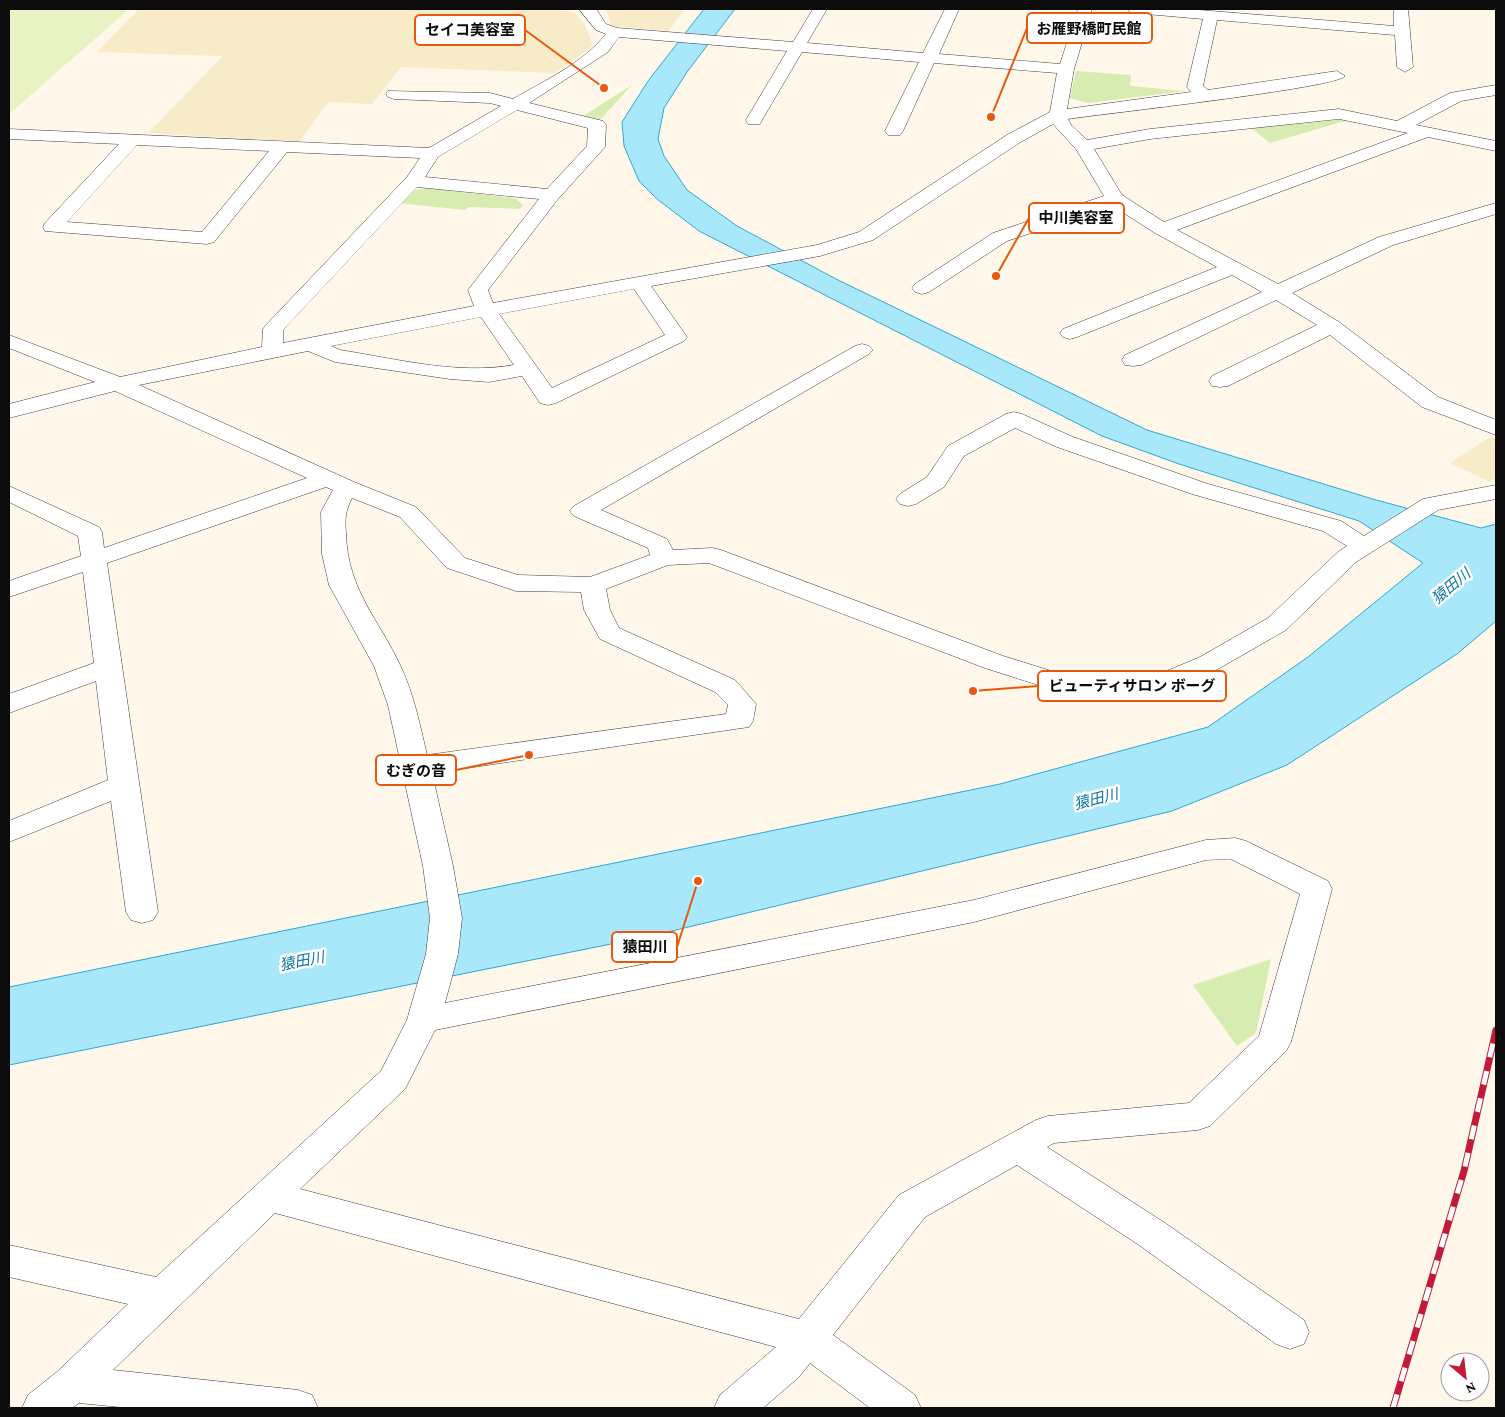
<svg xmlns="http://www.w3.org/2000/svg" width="1505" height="1417" viewBox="0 0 1505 1417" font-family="'Crimson Pro','Noto Sans JP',serif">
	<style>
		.farmland { fill: #f7ecc7 }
		.green { fill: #d7ecb0 }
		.pitch { fill: #e8f2c2 }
		.water { fill: #a9e7fa; stroke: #2baad6 }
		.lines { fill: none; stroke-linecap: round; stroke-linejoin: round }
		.street-casing { stroke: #3e3e3e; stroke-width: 1 }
		.street { fill: #fff; fill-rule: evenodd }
		.rail-casing { stroke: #c31a3a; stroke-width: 7 }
		.rail { stroke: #fff; stroke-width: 5; stroke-dasharray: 14; stroke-linecap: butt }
		.labels { text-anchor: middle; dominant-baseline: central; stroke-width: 5; stroke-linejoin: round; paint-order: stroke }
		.water-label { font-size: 15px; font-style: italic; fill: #0d77a4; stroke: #fff }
		.leader { fill: none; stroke: #e8590c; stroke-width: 2 }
		.callout-dot { fill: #e8590c; stroke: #fff; stroke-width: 2 }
		.callout { fill: #fff; stroke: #e8590c; stroke-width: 2 }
		.callout-label { font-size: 15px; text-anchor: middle; font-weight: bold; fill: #0b0b0b }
	</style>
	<rect width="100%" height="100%" fill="#fff7e9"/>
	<g class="farmland">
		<path d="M139 9H563L575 13 585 25 593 46 554 73 401 67 372 104 328 102 299 142 148 133 223 56 97 52Z"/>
		<path d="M606 9H685L668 31 612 26Z"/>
		<path d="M1492 436 1496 438V478L1490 482 1450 463Z"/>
	</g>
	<g class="green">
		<path d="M1076 71 1131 75 1130 86 1185 91 1088 103 1070 98Z"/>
		<path d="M632 85 598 122 580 118Z"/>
		<path d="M1332 118 1348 120 1270 143 1251 128Z"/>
		<path d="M426 188 515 198 523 205 520 209 469 207 465 210 399 203 410 191Z"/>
		<path d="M1271 959 1256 1033 1237 1046 1193 985Z"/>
	</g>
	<path class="pitch" d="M9 9H129L9 114Z"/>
	<path class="water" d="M704 9H735L687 72 664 108 658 139 664 156 687 190 737 226 836 279 1147 430 1376 500 1481 528 1496 524V621L1457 654 1287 765 1172 811 651 936 9 1065V987L1000 784 1208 727 1308 657 1423 563 1359 521 1179 464 1102 436 699 231 657 199 639 181 624 146 622 122 648 81Z"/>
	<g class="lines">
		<g class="street-casing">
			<path id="street" d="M579 9H596L606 24 617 28 793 42 813 9H827L807 43 923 53 945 9H959L939 54 1060 64 1078 9H1092L1074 69 1067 109 1191 92 1187 87 1203 19 1135 13 1130 12 1128 9H1187L1394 26V9H1408L1413 67 1405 72 1397 67 1395 35 1217 20 1203 86 1208 90 1337 71 1345 76C1337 88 1100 114 1068 119L1071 125 1087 140 1150 129 1339 109 1397 121 1450 93 1496 85V95L1461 101 1416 125 1496 141V151L1428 137 1177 230 1278 284 1379 237 1496 203V214L1393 245 1292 293 1339 322 1438 397 1496 420V435L1422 407 1330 335 1228 386 1220 387 1212 386 1209 381 1212 376 1317 325 1276 300 1141 365 1133 366 1125 365 1122 360 1125 355 1262 292 1232 275 1077 337 1070 339 1063 337 1060 333 1063 329 1217 267 1155 233 1113 206 1007 241 929 292 922 294 915 292 912 288 915 284 993 233 1104 196 1076 149 1053 124 1019 143 873 240 820 256 651 286 687 337 684 341 556 403 548 405 540 403 522 376 489 382 450 379 335 362 308 351 139 385 354 482 416 507 465 558 518 575 590 577 650 555 648 548 574 516 570 511 574 506 855 346 862 344 869 346 873 350 869 354 601 510 667 539 673 550 712 548 721 550 1003 656 1090 683 1143 681 1200 657 1268 618 1338 552 1347 546 1323 531 1192 494 1057 447 1015 428 964 456 944 487 916 504 908 506 900 504 896 499 900 494 927 477 948 446 1006 414 1014 412 1022 414 1073 437 1208 484 1341 521 1364 536 1423 499 1496 485V499L1438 510 1356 562 1286 630 1218 669 1147 697 1089 700 1079 698 985 668 709 563 668 565 606 589 610 610 619 628 735 680 756 704 753 721 749 727 432 773 453 866 462 918 458 954 445 1003 974 900 1206 840 1235 838 1246 841 1328 881 1332 889 1291 1042 1286 1051 1210 1126 1198 1130 1054 1143 1047 1147 1165 1223 1304 1320 1309 1332 1304 1344 1290 1349 1276 1344 1139 1245 1017 1165 925 1217 833 1335 915 1395 921 1408H870L810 1363 799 1377 763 1408H714L720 1395 776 1347 275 1213 113 1370 298 1390 312 1395 318 1408H130L79 1403 72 1408H22L28 1395 58 1371 128 1304 9 1277V1245L156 1277 381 1071 407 1020 426 954 430 918 423 866 388 705 374 666 329 585 322 554 321 512 333 490 326 487 107 563 158 912 153 920 142 923 131 920 126 912 111 801 9 842V821L108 780 96 681 9 713V694L94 663 83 572 9 597V581L81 556 78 536 9 502V486L99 527 102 532 104 548 307 478 115 391 9 418V404L95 382 9 348V335L120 377 262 347 263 329 266 325 407 177 420 158 287 152 214 242 207 244 45 231 43 227 45 223 119 144 9 139V129L429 148 501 106 490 103 394 99 388 97 386 94 388 91 490 93 513 99C544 81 583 63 606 34L596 30ZM619 37 787 51 746 120 748 124H760L762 120 802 52 919 62 885 131 888 135H900L903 131 934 63 1057 73 1050 112 1007 135 859 232 817 245 493 303 488 290 558 199 605 147 606 125 603 121 529 103 608 52ZM517 110 588 128 587 146 547 189 425 177 438 157ZM1339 119 1408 133 1164 222 1122 195 1094 149 1150 139ZM137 145 269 151 202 232 67 222ZM417 187 539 199 468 290 474 306 283 343V330ZM634 289 665 335 552 388 499 314ZM481 317 514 365C457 375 397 359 340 350L331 346ZM352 498 400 517 447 568 516 591 581 592 584 610 600 639 715 692 728 705 726 714 427 755C420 725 414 695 401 667 379 619 348 591 346 534 345 518 345 512 352 498ZM1231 859 1300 894 1259 1036 1189 1103 1048 1116 1036 1120 899 1195 799 1319 300 1189 405 1089 435 1030 974 922 1206 860Z"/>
		</g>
		<use href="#street" class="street"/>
		<g class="rail-casing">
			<path id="rail" d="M1393 1408 1464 1171 1496 1030"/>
		</g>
		<use href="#rail" class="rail"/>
	</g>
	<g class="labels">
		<g class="water-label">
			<text transform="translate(1451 586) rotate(-40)">猿田川</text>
			<text transform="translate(1096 799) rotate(-14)">猿田川</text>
			<text transform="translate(302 961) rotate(-11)">猿田川</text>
		</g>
	</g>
	<path class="leader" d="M991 117L1027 28M604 88L525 30M996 276L1029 218M973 691L1038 686M529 755L456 770M698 881L677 947"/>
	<g class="callout-dot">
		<circle cx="991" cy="117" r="5"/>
		<circle cx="604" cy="88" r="5"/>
		<circle cx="996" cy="276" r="5"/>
		<circle cx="973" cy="691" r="5"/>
		<circle cx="529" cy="755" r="5"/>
		<circle cx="698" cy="881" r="5"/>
	</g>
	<g class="callout">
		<rect x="1027" y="13" width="125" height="30" rx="5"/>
		<rect x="415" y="15" width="110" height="30" rx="5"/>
		<rect x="1029" y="203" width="95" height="30" rx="5"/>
		<rect x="1038" y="671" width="188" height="30" rx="5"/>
		<rect x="376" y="755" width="80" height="30" rx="5"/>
		<rect x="612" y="932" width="65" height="30" rx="5"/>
	</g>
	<g class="callout-label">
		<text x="1089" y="34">お雁野橋町民館</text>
		<text x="470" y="35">セイコ美容室</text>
		<text x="1076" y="223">中川美容室</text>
		<text x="1132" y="691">ビューティサロン ボーグ</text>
		<text x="416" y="776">むぎの音</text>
		<text x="645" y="952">猿田川</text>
	</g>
	<rect width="1505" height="1417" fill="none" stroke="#0b0b0b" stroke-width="20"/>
	<g transform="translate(1465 1377) rotate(152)"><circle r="24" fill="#ffffff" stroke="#9d9d9d"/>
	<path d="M0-4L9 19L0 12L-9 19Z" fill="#c31a3a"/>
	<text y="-8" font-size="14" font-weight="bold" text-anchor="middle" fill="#0b0b0b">N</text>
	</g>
</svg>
